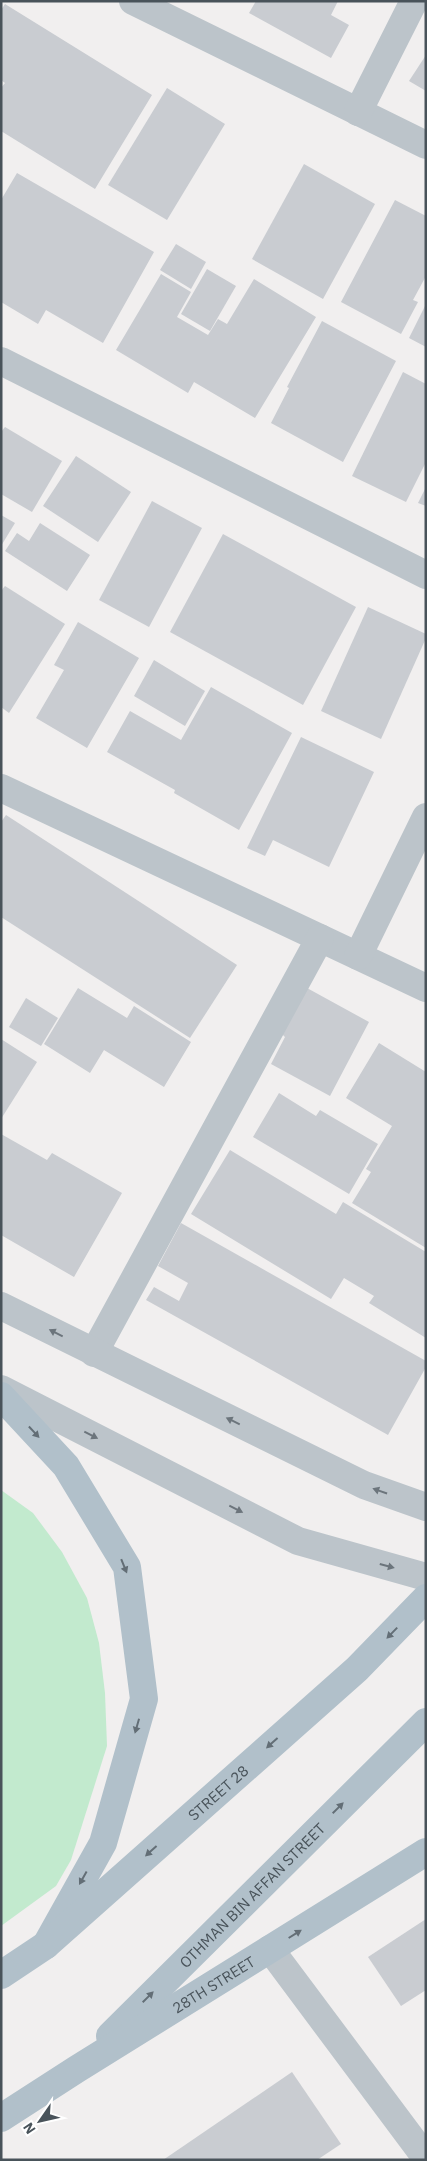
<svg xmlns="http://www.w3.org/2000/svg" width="427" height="2161" viewBox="0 0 427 2161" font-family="'IBM Plex Sans',sans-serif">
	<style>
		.green { fill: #c2eace }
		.building { fill: #c9ccd1 }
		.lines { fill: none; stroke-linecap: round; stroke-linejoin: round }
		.minor { stroke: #bcc4ca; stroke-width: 28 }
		.tertiary { stroke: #bcc4ca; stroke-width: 28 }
		.primary { stroke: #b1c0ca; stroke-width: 28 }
		.oneway { fill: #6c757c }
		.oneway2 { fill: #636e76 }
		.labels { text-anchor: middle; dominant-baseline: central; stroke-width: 5; stroke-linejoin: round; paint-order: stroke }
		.street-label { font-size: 15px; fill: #49535a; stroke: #fff }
	</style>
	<rect width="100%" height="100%" fill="#f1efef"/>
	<path class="green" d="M1 1490 33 1513 62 1552 87 1598 99 1643 105 1693 107 1746 71 1860 56 1886 1 1926Z"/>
	<g class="building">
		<path d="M256 1H338L331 15 349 25 331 58 249 13Z"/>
		<path d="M5 4 152 95 95 189 1 131V88L5 83 1 80V10Z"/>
		<path d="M426 55V91L409 81Z"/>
		<path d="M167 88 225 124 167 220 108 185Z"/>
		<path d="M304 164 375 204 323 299 252 259Z"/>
		<path d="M17 173 154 252 103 343 46 310 38 324 1 302V200Z"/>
		<path d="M395 200 426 216V276L413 300 418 302 401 334 341 302Z"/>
		<path d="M176 244 206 262 191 289 160 270Z"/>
		<path d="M207 269 236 286 210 331 181 314Z"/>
		<path d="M161 274 191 292 177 317 208 335 218 319 227 324 254 279 316 317 255 418 194 382 188 393 116 350Z"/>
		<path d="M426 304V347L409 338Z"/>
		<path d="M322 321 396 361 343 462 271 423 289 388 287 387Z"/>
		<path d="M403 372 426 384V462L406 502 352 476Z"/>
		<path d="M5 427 62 461 32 512 1 494V432Z"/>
		<path d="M76 456 131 492 98 542 43 506Z"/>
		<path d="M426 487V506L418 503Z"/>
		<path d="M152 501 202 528 149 627 99 600Z"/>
		<path d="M1 515 15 523 1 546Z"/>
		<path d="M40 523 90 555 67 591 5 551 17 533 29 541Z"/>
		<path d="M223 534 356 607 303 705 170 632Z"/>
		<path d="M5 586 65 624 9 713 1 707V591Z"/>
		<path d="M368 607 426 634V638L381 739 321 711Z"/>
		<path d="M78 622 139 658 87 748 36 718 64 670 54 665Z"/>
		<path d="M154 660 205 691 185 726 134 696Z"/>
		<path d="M211 687 292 733 239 830 174 793 175 790 107 752 130 711 181 740Z"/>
		<path d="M301 737 374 772 329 867 273 840 265 856 247 848Z"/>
		<path d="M6 815 237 965 190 1038 1 917V822Z"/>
		<path d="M78 988 127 1018 134 1006 191 1042 164 1087 104 1050 90 1073 44 1044Z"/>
		<path d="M307 988 369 1022 330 1096 271 1064 285 1037 282 1034Z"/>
		<path d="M26 998 58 1018 41 1046 9 1027Z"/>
		<path d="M1 1039 37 1062 1 1119Z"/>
		<path d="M379 1043 426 1072V1248L352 1203 371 1172 366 1169 392 1126 346 1098Z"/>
		<path d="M279 1093 316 1116 320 1110 378 1144 349 1194 253 1137Z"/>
		<path d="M1 1134 47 1160 52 1153 122 1193 74 1277 1 1235Z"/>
		<path d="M230 1150 336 1214 343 1202 426 1252V1338L369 1303 374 1296 344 1278 331 1299 191 1214Z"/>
		<path d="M181 1223 426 1361V1367L388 1435 146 1300 154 1287 179 1301 188 1283 158 1266Z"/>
		<path d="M426 1919V1990L401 2006 368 1957Z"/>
		<path d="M292 2072 341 2144 317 2160H163Z"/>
	</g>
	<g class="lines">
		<g class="minor">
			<path d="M133 1 426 145"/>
			<path d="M358 112 414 1"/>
			<path d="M1 361 426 575"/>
			<path d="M1 788 426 988"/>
			<path d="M358 956 426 817"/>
			<path d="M94 1353 320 938"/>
			<path d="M270 1949 426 2158"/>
		</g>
		<g class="tertiary">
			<path d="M1 1306 364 1485 426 1507"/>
			<path d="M1 1389 298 1541 426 1577"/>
		</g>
		<g class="primary">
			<path d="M1 1396 66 1466 127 1567 144 1699 103 1843 46 1945"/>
			<path id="s1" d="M1 1975 46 1945 357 1669 426 1598"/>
			<path id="s2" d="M110 2036 426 1722"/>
			<path id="s3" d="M1 2118 77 2069 426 1852"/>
		</g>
	</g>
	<defs><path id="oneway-solid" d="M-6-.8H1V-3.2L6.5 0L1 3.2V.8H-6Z" transform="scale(1.25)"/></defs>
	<g class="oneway">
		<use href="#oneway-solid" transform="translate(56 1333) rotate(-153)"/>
		<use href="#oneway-solid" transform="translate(233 1421) rotate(-154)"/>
		<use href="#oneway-solid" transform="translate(91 1435) rotate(27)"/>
		<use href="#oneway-solid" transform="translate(380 1491) rotate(-161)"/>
		<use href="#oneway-solid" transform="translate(236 1509) rotate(27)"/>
		<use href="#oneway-solid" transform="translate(387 1566) rotate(15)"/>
	</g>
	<g class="oneway2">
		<use href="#oneway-solid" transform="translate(34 1432) rotate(47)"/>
		<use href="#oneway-solid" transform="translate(124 1566) rotate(68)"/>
		<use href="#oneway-solid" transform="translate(392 1633) rotate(134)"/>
		<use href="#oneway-solid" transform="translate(137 1726) rotate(106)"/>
		<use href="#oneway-solid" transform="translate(272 1743) rotate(138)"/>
		<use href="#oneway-solid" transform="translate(338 1808) rotate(-45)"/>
		<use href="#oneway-solid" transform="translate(151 1851) rotate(138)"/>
		<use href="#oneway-solid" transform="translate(83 1878) rotate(119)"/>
		<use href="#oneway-solid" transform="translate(295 1934) rotate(-32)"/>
		<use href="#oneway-solid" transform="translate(148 1997) rotate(-45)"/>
	</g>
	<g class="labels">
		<g class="street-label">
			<text stroke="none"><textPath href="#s1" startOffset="284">STREET 28</textPath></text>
			<text stroke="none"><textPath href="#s2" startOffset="200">OTHMAN BIN AFFAN STREET</textPath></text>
			<text stroke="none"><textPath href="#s3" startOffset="251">28TH STREET</textPath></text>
		</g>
	</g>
	<rect width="427" height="2161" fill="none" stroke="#49535a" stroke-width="5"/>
	<g transform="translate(40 2121) rotate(236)" stroke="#ffffff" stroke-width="4" paint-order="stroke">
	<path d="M0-4L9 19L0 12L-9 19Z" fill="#49535a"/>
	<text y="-8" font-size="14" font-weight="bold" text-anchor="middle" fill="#49535a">N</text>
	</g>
</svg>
